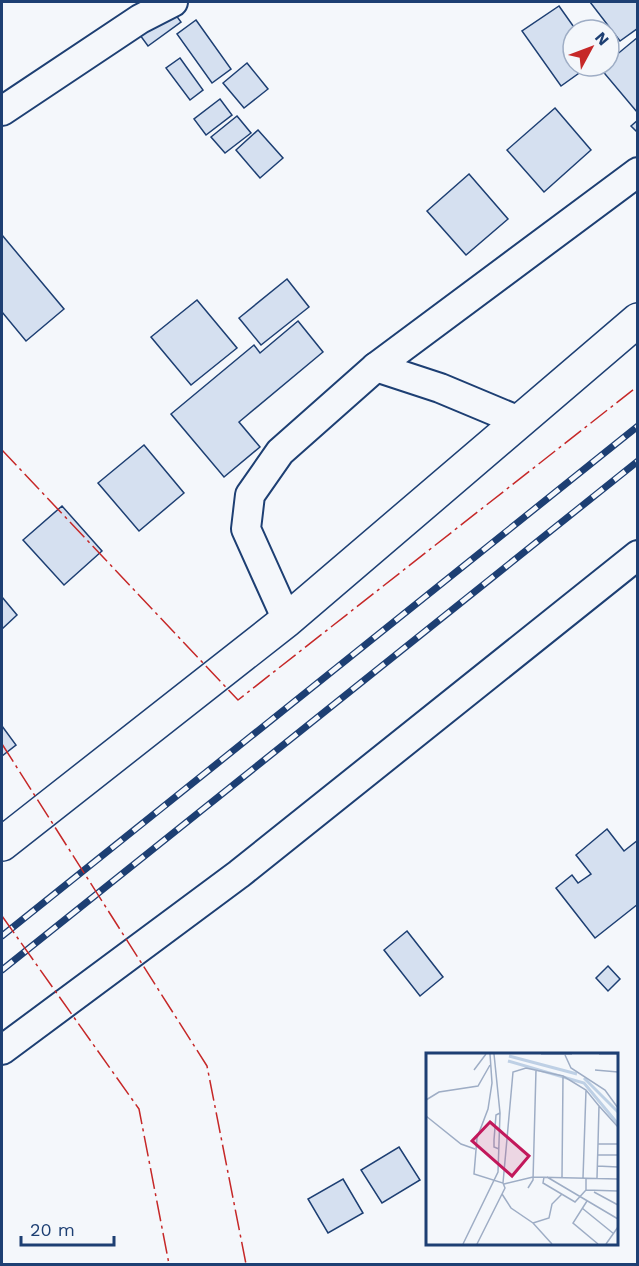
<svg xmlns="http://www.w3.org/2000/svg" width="639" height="1266" viewBox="0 0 639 1266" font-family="'Work Sans',sans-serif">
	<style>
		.building { fill: #d5e0f0; stroke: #1d3f73; stroke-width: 1.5 }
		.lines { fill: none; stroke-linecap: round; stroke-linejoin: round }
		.minor-casing { stroke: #1d3f73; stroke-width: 32 }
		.tertiary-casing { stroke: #1d3f73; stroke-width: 36 }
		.minor { stroke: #f4f7fb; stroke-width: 28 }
		.tertiary { stroke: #f4f7fb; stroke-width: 33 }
		.rail-casing { stroke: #1d3f73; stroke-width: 7 }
		.rail { stroke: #f4f7fb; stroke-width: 4.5; stroke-dasharray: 14; stroke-linecap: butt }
		.power { stroke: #c62828; stroke-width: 1.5; stroke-dasharray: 21 4.5 3 4.5; stroke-linecap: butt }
		.inset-river { fill: none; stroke: #bed0e5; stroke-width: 3 }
		.inset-road { fill: none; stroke: #9eadc5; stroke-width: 1.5 }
		.view { fill: #c2185b; fill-opacity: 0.15; stroke: #c2185b; stroke-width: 3 }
		.inset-edge { fill: none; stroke: #1d3f73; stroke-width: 3 }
	</style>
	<rect width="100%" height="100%" fill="#f4f7fb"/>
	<g class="building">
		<path d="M590 2H638V28L620 41Z"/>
		<path d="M559 6 576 30H573V66H589L561 86 522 31Z"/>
		<path d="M170 7 181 22 148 46 137 31Z"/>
		<path d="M196 20 231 69 212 83 177 34Z"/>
		<path d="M638 37V112H637L600 68 603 66H609V61Z"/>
		<path d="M180 58 203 90 190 100 166 68Z"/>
		<path d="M247 63 268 89 244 108 223 83Z"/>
		<path d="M220 99 232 115 206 135 194 119Z"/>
		<path d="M555 108 591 150 544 192 507 150Z"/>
		<path d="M237 116 251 133 225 153 211 137Z"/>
		<path d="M638 120V133L631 126Z"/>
		<path d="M258 130 283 158 260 178 236 150Z"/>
		<path d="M469 174 508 219 466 255 427 211Z"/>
		<path d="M2 235 64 309 26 341 2 312Z"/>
		<path d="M287 279 309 307 261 345 239 318Z"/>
		<path d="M197 300 237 348 191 385 151 337Z"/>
		<path d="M298 321 323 352 239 422 260 447 224 477 171 414 254 345 260 353Z"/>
		<path d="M144 445 184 493 139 531 98 483Z"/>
		<path d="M62 506 102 551 64 585 23 540Z"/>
		<path d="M2 597 17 615 2 629Z"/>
		<path d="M2 726 16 745 2 756Z"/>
		<path d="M607 829 624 851 638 840V904L595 938 556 888 572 875 578 883 591 874 576 855Z"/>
		<path d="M407 931 443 977 420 996 384 950Z"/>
		<path d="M608 966 620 979 608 991 596 978Z"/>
		<path d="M399 1147 420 1180 382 1203 361 1170Z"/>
		<path d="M343 1179 363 1213 328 1233 308 1199Z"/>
	</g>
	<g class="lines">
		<g class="minor-casing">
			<g id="minor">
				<path d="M2 111 140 19 173 2"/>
				<path d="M376 367 440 388 519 421"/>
				<path d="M287 620 246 529 250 495 280 452 376 367 638 172"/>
				<path d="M2 1050 239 874 638 555"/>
			</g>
		</g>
		<g class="tertiary-casing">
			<path id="tertiary" d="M2 844 287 620 638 320"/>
		</g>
		<use href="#minor" class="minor"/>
		<use href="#tertiary" class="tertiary"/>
		<g class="rail-casing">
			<g id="rail">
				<path d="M2 936 638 426"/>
				<path d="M2 970 638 461"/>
			</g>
		</g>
		<use href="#rail" class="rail"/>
		<g class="power">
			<path d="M2 450 238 700 638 386"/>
			<path d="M2 744 207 1066 246 1264"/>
			<path d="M2 916 139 1109 169 1264"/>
		</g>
	</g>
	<g transform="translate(426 1053)">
		<rect width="192" height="192" fill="#f4f7fb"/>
		<path class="inset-river" d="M83 3 151 21M82 8 158 30 192 71M158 25 192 59"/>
		<path class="inset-road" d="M115 1H146M173 1H192M139 2 145 15 179 37 192 55M48 17 60 1M169 17 192 19M0 47 13 39 52 33 64 12M0 63 35 91 49 96M172 91 173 53 192 74M73 96 68 94V87L70 62 74 60M172 102H192M171 113 192 114M118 124 117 130 149 149 160 137V125M121 124 192 166M136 124 137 24M157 125 160 37M171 125 172 91H192M77 130 87 19 100 15 137 23 160 37 173 53M78 131 107 124 192 126M102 135 107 127 110 17M160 137 192 138M168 139 192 152M76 141 85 155 107 170 126 191M161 148 147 170 172 191M156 155 188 181M107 170 123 165 126 151 136 141M37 191 72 119 74 60 68 1M51 191 79 135 77 130 48 121 51 85 62 56 66 30 64 1M180 191 192 174"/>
		<path class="view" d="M64 69 103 103 86 123 46 88Z"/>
		<rect width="192" height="192" class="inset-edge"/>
	</g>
	<rect width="639" height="1266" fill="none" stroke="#1d3f73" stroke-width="6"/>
	<g transform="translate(591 48) rotate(49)"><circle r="28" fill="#f4f7fb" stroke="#9eadc5" stroke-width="1.5"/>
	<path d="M0-4.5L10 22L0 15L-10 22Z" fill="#c62828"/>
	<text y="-9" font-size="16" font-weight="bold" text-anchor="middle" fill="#1d3f73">N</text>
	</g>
	<path d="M21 1236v9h93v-9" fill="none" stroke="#1d3f73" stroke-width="3"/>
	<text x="30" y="1236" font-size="18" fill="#1d3f73" stroke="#f4f7fb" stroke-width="4.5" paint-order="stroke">20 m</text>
</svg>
